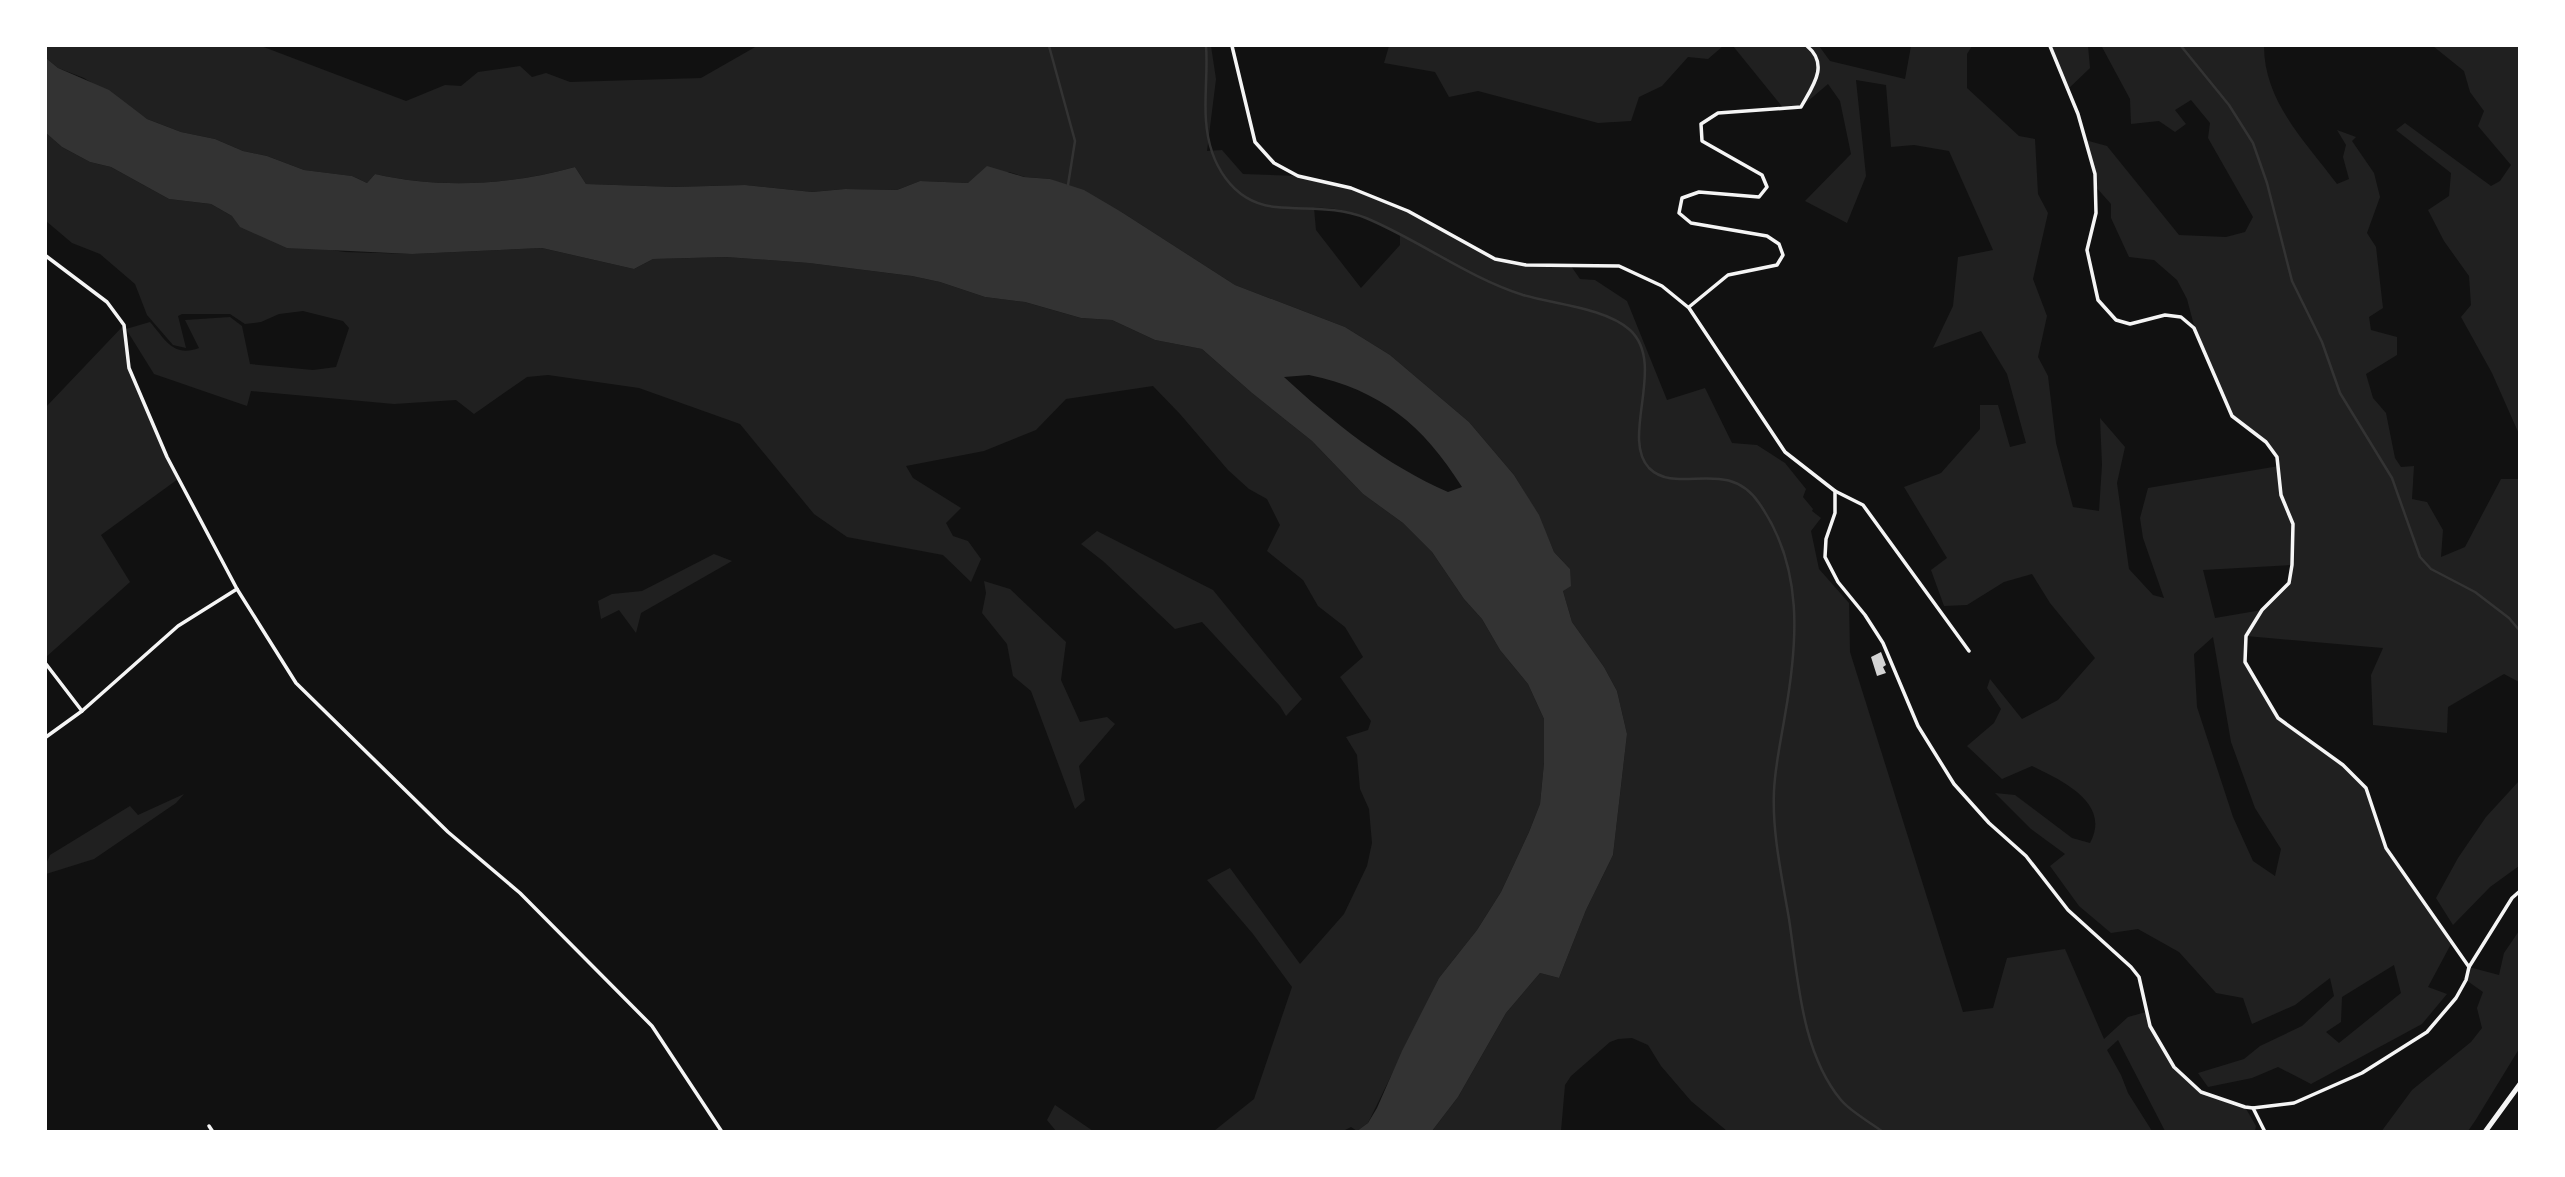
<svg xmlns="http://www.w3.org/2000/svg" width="2565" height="1177" viewBox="0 0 2565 1177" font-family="Poppins,sans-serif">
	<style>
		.green { fill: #202020; fill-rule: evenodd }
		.water { fill: #333; fill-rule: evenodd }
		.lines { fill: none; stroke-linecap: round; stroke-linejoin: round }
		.stream { stroke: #333; stroke-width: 2.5 }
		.building { fill: #d3d3d3 }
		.minor { stroke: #f5f5f5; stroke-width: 3.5 }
		.secondary { stroke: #f5f5f5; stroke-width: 5 }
	</style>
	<rect width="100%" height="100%" fill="#111"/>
	<g class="green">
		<path d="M46 46 233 47 261 46 406 101 445 85 461 86 478 72 520 66 532 77 546 73 570 82 701 78 757 46H1211L1216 79 1207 151 1222 150 1243 174 1298 176 1351 188 1408 211 1495 259 1526 265 1571 266 1580 279 1595 280 1627 301 1667 400 1705 388 1732 443 1757 445 1785 463 1806 489 1803 497 1813 509 1812 511 1821 518 1811 531 1819 569 1849 603 1850 652 1963 1012 1993 1008 2007 958 2065 949 2104 1039 2128 1017 2146 1012C2152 1038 2179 1081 2203 1092 2216 1099 2231 1102 2245 1107L2256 1126 2255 1131H2165L2118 1040 2107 1050 2121 1075 2128 1093 2152 1131H1727L1691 1101 1661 1066 1648 1045 1632 1038 1618 1039 1610 1042 1571 1076 1565 1085 1561 1131H1432L1458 1097 1506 1013 1540 973 1559 978 1586 910 1613 855 1627 734 1617 691 1604 667 1572 622 1563 591 1570 569 1554 552 1538 515 1514 475 1469 422 1390 355 1345 327 1235 285 1123 213 1050 179 1025 177 1009 172 968 183 920 181 897 190 845 189 812 192 745 185 674 187 586 184 575 167C509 185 442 189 375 174L367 183 352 176 304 170 267 156 243 151 215 139 181 132 147 119 84 78 58 68 46 58ZM1314 208C1345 206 1373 221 1400 234V245L1361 288 1316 230Z"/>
		<path d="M1389 46H1723L1708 59 1688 57 1662 86 1639 97 1631 121 1598 123 1478 91 1449 97 1435 72 1384 63Z"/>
		<path d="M1733 46H1819L1830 61 1905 79 1911 46H1972L1967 54V88L2019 136 2035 139 2038 194 2048 213 2033 279 2047 316 2038 357 2048 376 2056 443 2073 507 2099 511 2102 465 2100 418 2125 447 2117 483 2129 569 2153 595 2164 598 2143 538 2140 518 2148 488 2279 466 2277 457 2266 442 2232 416 2196 333 2187 299 2177 280 2154 260 2129 257 2111 218V204L2095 186V174L2085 140 2107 146 2179 235 2226 237 2245 232 2253 217 2208 138 2210 123 2191 100 2175 110 2186 124 2175 132 2159 121 2131 124 2130 99 2102 47 2099 46H2264C2264 102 2306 142 2337 184L2349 179 2343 157 2346 145 2337 130 2356 137 2352 141 2374 173 2380 197 2367 233 2376 247 2383 308 2369 317 2371 330 2397 337V355L2366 374 2373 398 2386 413 2395 458 2401 467 2414 466 2412 499 2427 502 2443 530 2441 557 2465 547 2501 479H2518L2519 682 2504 674 2448 707 2447 733 2373 725 2371 675 2383 648 2246 636 2245 662 2278 718 2343 765 2366 788 2386 848 2451 944 2428 987 2447 994 2422 1024 2311 1084 2278 1067 2252 1078 2208 1087 2198 1073 2244 1059 2260 1046 2302 1026 2334 996 2330 978 2295 1005 2252 1024 2243 998 2216 993 2179 952 2138 929 2111 933 2079 906 2050 866 2065 854 2031 829 1995 793 2015 795 2072 838 2090 843C2112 803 2061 780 2032 766L2002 779 1967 746 1994 723 2001 709 1987 688 1990 679 2022 719 2058 700 2095 658 2050 603 2032 574 2004 582 1967 605 1944 606 1931 570 1947 558 1904 487 1941 473 1980 429V405H1998L2010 447 2026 443 2007 374 1981 331 1933 348 1953 306 1958 257 1993 250 1949 151 1914 145 1891 147 1886 85 1856 80 1866 176 1847 223 1805 201 1851 154 1840 101 1828 84 1801 107 1784 109ZM2292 565 2289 583 2262 610 2215 618 2203 570ZM2213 637 2231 742 2255 808 2281 849 2275 876 2253 861 2233 817 2197 707 2194 654ZM2394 965 2401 993 2339 1043 2326 1032 2341 1022 2342 997Z"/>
		<path d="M2050 46H2088L2090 68 2068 89Z"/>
		<path d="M2433 46H2519V434L2492 373 2461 317 2471 305 2469 276 2444 241 2428 210 2449 196 2451 173 2396 130 2405 123 2491 186 2500 181 2511 165 2478 126 2484 111 2470 92 2464 71Z"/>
		<path d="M46 133 62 147 90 162 111 167 169 199 211 204 232 216 325 249 345 252 412 254 542 248 634 269 653 259 726 257 809 263 912 276 940 282 985 297 1025 302 1081 318 1112 320 1155 340 1202 349 1252 393 1312 441 1363 494 1403 523 1432 552 1464 599 1482 619 1500 650 1528 684 1544 719V763L1540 804 1529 832 1501 892 1477 930 1439 978 1368 1123 1357 1131 1351 1127 1341 1132 1214 1131 1254 1099 1292 987 1253 934 1207 880 1230 868 1300 964 1344 914 1367 866 1372 843 1369 809 1360 789 1357 755 1346 737 1368 730 1371 721 1340 677 1363 657 1345 627 1318 606 1303 580 1267 551 1280 525 1267 499 1249 489 1228 470 1180 414 1153 386 1066 399 1036 430 984 451 906 466 913 478 961 508 946 523 953 536 968 541 981 559 971 582 943 555 847 537 814 514 740 424 639 388 548 375 527 377 474 414 456 400 394 404 251 391 247 406 154 374 126 329 150 322C165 339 173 358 199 348L185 320 230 317 242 326 250 364 313 370 336 367 349 328 343 321 303 311 279 314 261 322 245 324 230 314H182L178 316 186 348 173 345 147 315 135 284 100 254 72 243 46 221Z"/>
		<path d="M124 325 129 368 178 479 101 535 130 582 46 657V407Z"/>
		<path d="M1097 531 1213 590 1302 699 1286 716 1280 706 1202 622 1175 629 1103 561 1081 544Z"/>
		<path d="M714 554 732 561 641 613 636 633 619 610 601 619 598 601 612 594 642 591Z"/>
		<path d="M984 581 1010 589 1066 642 1061 680 1080 722 1107 717 1115 724 1079 766 1085 800 1075 809 1031 691 1013 676 1007 644 982 613 986 593Z"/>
		<path d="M2519 781V866L2490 887 2453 925 2436 898 2458 858 2486 817Z"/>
		<path d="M184 794 176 803 94 859 46 874V864L50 855 130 806 138 815Z"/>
		<path d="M2519 931V1049L2475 1121 2468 1131 2381 1132 2412 1090 2471 1042 2482 1028 2477 1008 2483 992 2466 980 2469 967 2499 975 2504 953Z"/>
		<path d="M1055 1105 1093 1131H1056L1047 1120Z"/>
	</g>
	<path class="water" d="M46 58 58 68 109 90 147 119 181 132 215 139 243 151 267 156 304 170 352 176 367 183 375 174C441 189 510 185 575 167L586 184 674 187 745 185 812 192 845 189 897 190 920 181 968 183 987 166 1024 177 1050 179 1084 190 1123 213 1235 285 1345 327 1390 355 1469 422 1514 475 1539 515 1554 552 1570 569 1571 586 1563 591 1572 622 1604 667 1617 691 1627 734 1613 855 1586 910 1559 978 1540 973 1506 1013 1458 1097 1432 1131H1357L1368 1123 1377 1108 1402 1051 1439 978 1477 930 1501 892 1529 832 1540 804 1544 763V719L1528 684 1500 650 1482 619 1464 599 1432 552 1403 523 1363 494 1312 441 1252 393 1202 349 1155 340 1112 320 1081 318 1025 302 985 297 940 282 912 276 809 263 726 257 653 259 634 269 542 248 412 254 287 248 240 227 232 216 211 204 169 199 111 167 90 162 62 147 46 133ZM1309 375C1381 390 1423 425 1462 487L1448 492C1386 465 1334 423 1284 377Z"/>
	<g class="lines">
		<g class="stream">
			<path d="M1049 46 1075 141 1068 185"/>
			<path d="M1206 46C1208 71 1204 96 1206 121 1209 163 1232 203 1276 207 1308 210 1335 206 1366 218 1419 240 1467 277 1523 295 1554 304 1606 308 1630 330 1667 364 1620 437 1649 468 1677 496 1727 456 1759 503 1804 567 1798 642 1785 715 1781 740 1775 766 1774 791 1772 833 1782 877 1789 919 1798 977 1801 1052 1841 1100 1851 1112 1870 1122 1883 1132"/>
			<path d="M2181 46 2229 105 2253 143 2267 183 2292 281 2322 342 2340 393 2392 478 2420 557 2431 569 2475 592 2509 618 2520 631"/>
		</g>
	</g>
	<path class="building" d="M1881 652 1886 665 1883 667 1886 673 1877 676 1871 657Z"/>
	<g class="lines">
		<g class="minor">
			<path d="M1232 46 1255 142 1274 163 1298 176 1351 188 1408 211 1495 259 1526 265 1619 266 1662 286 1689 308 1785 452 1835 491V513L1826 539 1825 557 1838 582 1865 615 1883 643 1918 726 1954 784 1989 823 2026 856 2068 910 2131 967 2139 977 2150 1026 2174 1067 2201 1092 2245 1107 2253 1108 2294 1103 2362 1073 2427 1032 2456 998 2466 980 2469 967 2386 848 2366 788 2343 765 2278 718 2245 662 2246 636 2262 610 2289 583 2292 565 2293 524 2281 495 2277 457 2266 442 2232 416 2194 328 2181 317 2165 315 2130 324 2116 320 2098 300 2087 250 2096 213 2095 174 2078 114 2050 46"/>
			<path d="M46 256 107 302 124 325 129 368 167 457 237 589 296 683 448 832 520 893 652 1026 722 1132"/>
			<path d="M1689 307 1728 275 1777 265 1783 255 1779 244 1767 236 1691 223 1679 213 1682 198 1699 192 1759 197 1767 187 1762 175 1702 141 1701 124 1718 113 1801 107C1812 87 1830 65 1807 46"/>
			<path d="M1835 491 1863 505 1969 651"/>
			<path d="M46 664 82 711"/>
			<path d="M46 737 82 711 178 626 237 589"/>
			<path d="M2469 967 2512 898 2520 891"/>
			<path d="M2253 1108 2265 1132"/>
			<path d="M209 1126 213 1132"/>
		</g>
		<path class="secondary" d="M2485 1132 2520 1084"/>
	</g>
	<rect width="2565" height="1177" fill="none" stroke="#ffffff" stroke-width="94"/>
</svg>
